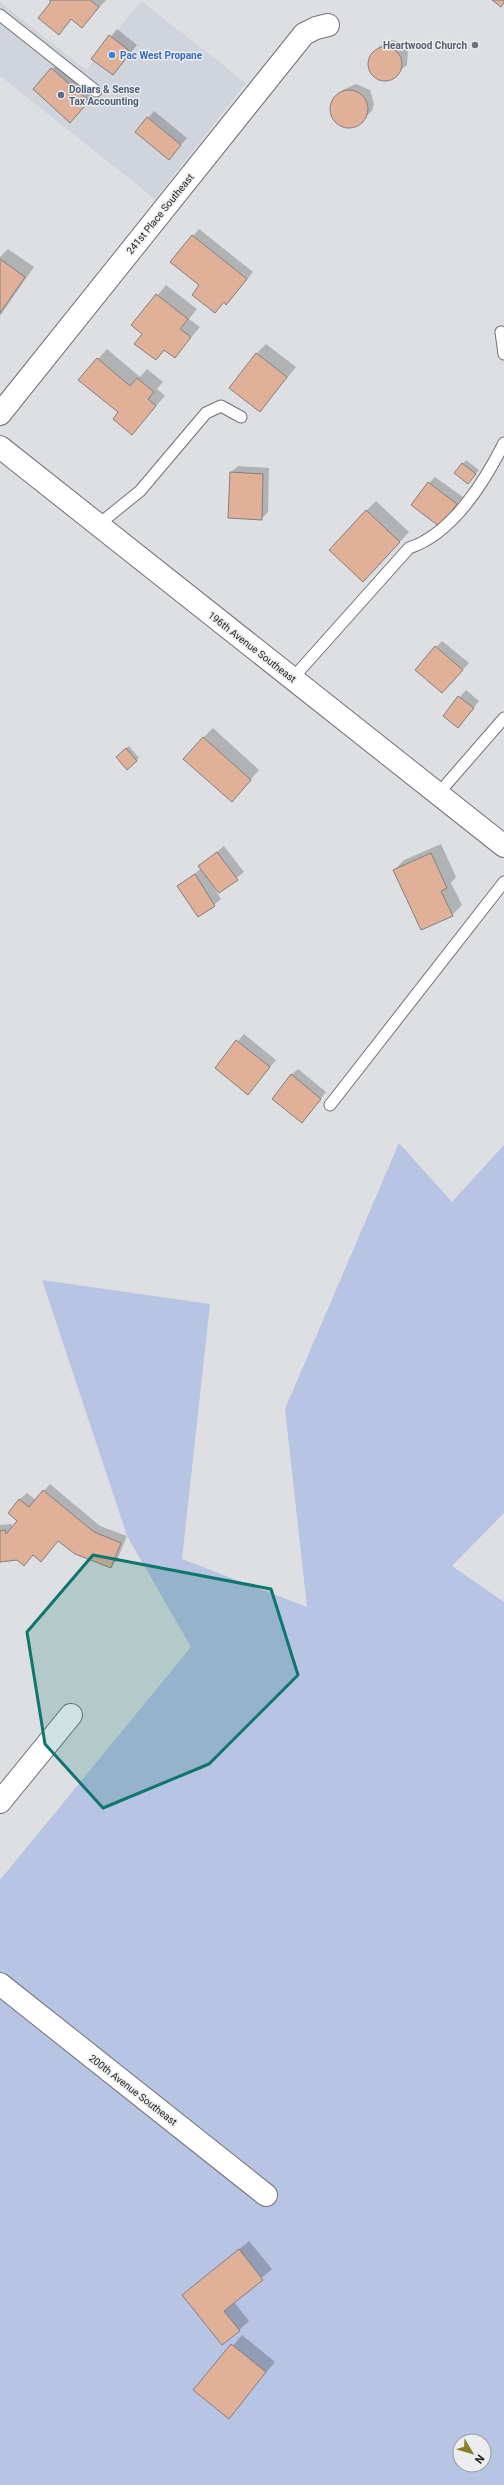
<svg xmlns="http://www.w3.org/2000/svg" width="504" height="2485" viewBox="0 0 504 2485" font-family="Roboto,sans-serif">
	<style>
		.built { fill: #d0d4dd }
		.green { fill: #b7c4e3; fill-rule: evenodd }
		.shadow { fill: #0003 }
		.building { fill: #e0b198; stroke: #83807f }
		.lines { fill: none; stroke-linecap: round; stroke-linejoin: round }
		.service-casing { stroke: #717275; stroke-width: 13 }
		.minor-casing { stroke: #717275; stroke-width: 24 }
		.service { stroke: #fff; stroke-width: 11 }
		.minor { stroke: #fff; stroke-width: 22 }
		.marked { fill: #0f766e; fill-opacity: 0.2; stroke: #0f766e; stroke-width: 3; stroke-linejoin: round }
		.worship-dot { fill: #6b7280; stroke: #ebedef; stroke-width: 1.5 }
		.shop-dot { fill: #3f7fe0; stroke: #ebedef; stroke-width: 1.5 }
		.service-dot { fill: #5c6f8a; stroke: #ebedef; stroke-width: 1.5 }
		.labels { text-anchor: middle; dominant-baseline: central; stroke-width: 3; stroke-linejoin: round; paint-order: stroke }
		.worship-label { font-size: 10px; font-weight: bold; fill: #5b616d; stroke: #ebedef; text-anchor: end }
		.shop-label { font-size: 10px; font-weight: bold; fill: #366cbe; stroke: #ebedef; text-anchor: start }
		.service-label { font-size: 10px; font-weight: bold; fill: #4e5e75; stroke: #ebedef; text-anchor: start }
		.street-label { font-size: 10px; fill: #232425; stroke: #ebedef }
	</style>
	<rect width="100%" height="100%" fill="#dedfe2"/>
	<path class="built" d="M141 1 246 83 155 199 0 76V2L86 70Z"/>
	<path class="green" d="M399 1143 452 1202 504 1145V1513L452 1566 504 1602V2485H0V1880L191 1647 127 1536 42 1280 210 1304 182 1559 307 1607 285 1409ZM460 2441H484V2465H460Z"/>
	<g class="shadow">
		<path d="M52 0H106L82 27 72 19 59 33Z"/>
		<path d="M117 29 137 45 113 74 93 58Z"/>
		<path d="M392 40 399 42 408 52 407 65 389 80 376 77 369 66 373 53 380 46Z"/>
		<path d="M59 62 95 94 77 115 34 89Z"/>
		<path d="M356 84 370 90 374 104 372 111 353 127 339 124 331 111 336 97 343 90Z"/>
		<path d="M154 111 187 138 169 158 148 118Z"/>
		<path d="M199 229 253 272 233 297 226 304 224 302 215 312 200 285 193 236Z"/>
		<path d="M8 249 34 267 0 316V257Z"/>
		<path d="M166 285 197 309 189 319 200 327 174 357 165 350 156 359 144 333 133 325Z"/>
		<path d="M266 344 296 367 260 411 256 354Z"/>
		<path d="M107 349 140 377 147 369 163 382 157 389 165 396 132 433 119 412 98 359Z"/>
		<path d="M466 460 479 470 471 480 455 473Z"/>
		<path d="M238 466 269 468 268 512 261 519 231 472Z"/>
		<path d="M435 477 463 497 446 519 429 483Z"/>
		<path d="M376 501 409 532 373 571 366 511Z"/>
		<path d="M442 641 469 663 449 685 436 647Z"/>
		<path d="M466 690 479 701 464 720 444 715Z"/>
		<path d="M213 728 259 770 241 791 203 738Z"/>
		<path d="M129 746 139 758 136 761 120 754Z"/>
		<path d="M441 844 456 877 451 883 462 905 452 915 394 870 404 860Z"/>
		<path d="M224 846 244 872 219 892 212 884 221 899 214 905 178 886 202 868 199 866Z"/>
		<path d="M244 1034 276 1060 248 1093 216 1067Z"/>
		<path d="M298 1069 326 1092 308 1115 291 1075Z"/>
		<path d="M50 1484 100 1526 127 1536 117 1560 111 1567 58 1540 33 1554 24 1565 17 1559 0 1561V1525L12 1524V1528L18 1521 9 1513 20 1499 27 1493 36 1500Z"/>
		<path d="M249 2241 272 2269 234 2302 249 2321 239 2330 183 2295Z"/>
		<path d="M242 2335 275 2362 229 2417 195 2390Z"/>
	</g>
	<g class="building">
		<path d="M50 0H90L99 7 82 28 71 19 59 35 38 18 50 3Z"/>
		<path d="M492 0H504V3L501 7Z"/>
		<path d="M109 35 131 52 113 75 91 59Z"/>
		<circle cx="385" cy="64" r="17"/>
		<path d="M51 68 89 101 70 123 33 89Z"/>
		<circle cx="349" cy="109" r="19"/>
		<path d="M147 117 181 145 169 160 135 132Z"/>
		<path d="M192 235 247 279 226 305 224 302 215 313 192 295 199 285 170 262Z"/>
		<path d="M0 259 25 277 0 313Z"/>
		<path d="M156 294 188 319 180 329 191 337 175 358 164 350 156 360 134 344 142 334 131 325Z"/>
		<path d="M256 353 287 377 260 412 229 388Z"/>
		<path d="M97 358 130 386 137 378 154 392 148 399 156 406 132 435 113 419 118 412 78 380Z"/>
		<path d="M462 463 476 474 468 484 454 473Z"/>
		<path d="M230 472 263 474 262 520 228 518Z"/>
		<path d="M428 482 457 504 440 527 411 505Z"/>
		<path d="M366 510 400 542 363 582 329 550Z"/>
		<path d="M435 646 463 670 442 693 415 670Z"/>
		<path d="M458 696 474 708 458 728 443 716Z"/>
		<path d="M203 737 251 780 232 802 183 759Z"/>
		<path d="M126 748 137 761 127 770 116 757Z"/>
		<path d="M217 852 238 880 219 893 198 866Z"/>
		<path d="M431 853 447 888 441 891 453 916 421 930 393 870Z"/>
		<path d="M195 874 215 906 198 917 177 886Z"/>
		<path d="M236 1040 270 1067 248 1095 215 1068Z"/>
		<path d="M291 1074 321 1099 302 1123 272 1099Z"/>
		<path d="M43 1490 94 1532 121 1543 111 1568 75 1554 58 1541 41 1562 33 1555 24 1566 17 1560 0 1562V1531L5 1530 6 1534 17 1521 8 1513 19 1499 29 1507Z"/>
		<path d="M239 2249 263 2280 224 2311 240 2331 222 2345 182 2295Z"/>
		<path d="M231 2344 266 2372 229 2419 193 2390Z"/>
	</g>
	<g class="lines">
		<g class="service-casing">
			<g id="service">
				<path d="M0 15 96 91"/>
				<path d="M501 332 504 354"/>
				<path d="M98 525 140 491 206 413 221 406 241 417"/>
				<path d="M292 679 409 548C452 534 485 481 504 443"/>
				<path d="M438 794 504 718"/>
				<path d="M330 1105 504 882"/>
			</g>
		</g>
		<g class="minor-casing">
			<g id="minor">
				<path d="M0 414 304 34 316 28 328 25"/>
				<path d="M0 447 504 846"/>
				<path d="M0 1802 71 1715"/>
				<path d="M0 1984 266 2195"/>
			</g>
		</g>
		<use href="#service" class="service"/>
		<use href="#minor" class="minor"/>
	</g>
	<path class="marked" d="M93 1555 271 1589 298 1675 209 1764 103 1808 45 1744 27 1632Z"/>
	<circle class="worship-dot" cx="475" cy="45" r="4"/>
	<circle class="shop-dot" cx="112" cy="55" r="4"/>
	<circle class="service-dot" cx="61" cy="95" r="4"/>
	<g class="labels">
		<g class="worship-label">
			<text x="467" y="45">Heartwood Church</text>
		</g>
		<g class="shop-label">
			<text x="120" y="55">Pac West Propane</text>
		</g>
		<g class="service-label">
			<text x="69" y="89">Dollars &amp; Sense<tspan x="69" dy="12">Tax Accounting</tspan></text>
		</g>
		<g class="street-label">
			<text transform="translate(160 214) rotate(-51)">241st Place Southeast</text>
			<text transform="translate(252 647) rotate(38)">196th Avenue Southeast</text>
			<text transform="translate(133 2090) rotate(38)">200th Avenue Southeast</text>
		</g>
	</g>
	<g transform="translate(472 2453) rotate(128)"><circle r="19" fill="#ebedef" stroke="#9b9d9e"/>
	<path d="M0-3L7 15L0 10L-7 15Z" fill="#8b7f26"/>
	<text y="-6" font-size="11" font-weight="bold" text-anchor="middle" fill="#232425">N</text>
	</g>
</svg>
